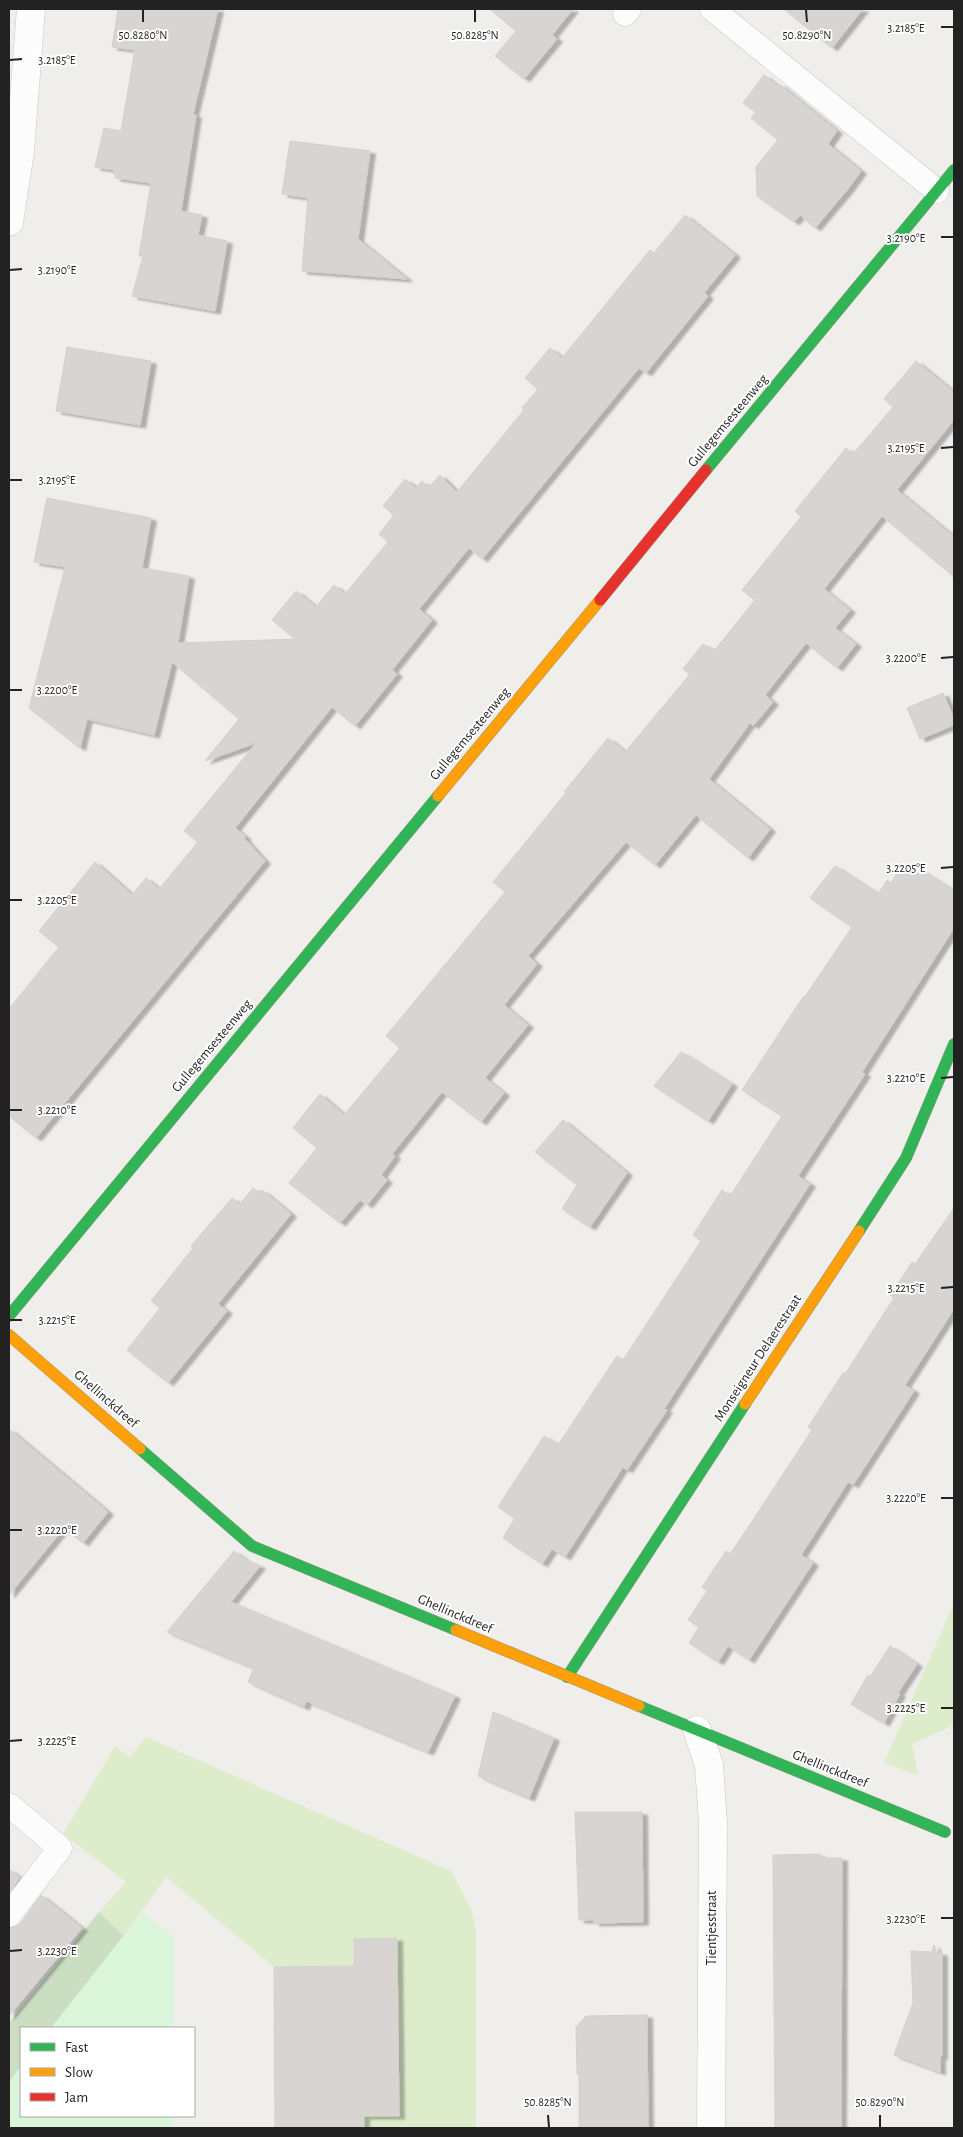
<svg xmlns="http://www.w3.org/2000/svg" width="963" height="2137" viewBox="0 0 963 2137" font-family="'Alegreya Sans',sans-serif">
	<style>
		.grass { fill: #ddeccb }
		.forest { fill: #cbdec1 }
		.park { fill: #daf5da }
		.building { fill: #d7d4d2; stroke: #d3d0cc; filter: url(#shadow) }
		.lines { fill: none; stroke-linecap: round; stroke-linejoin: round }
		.lane-casing { stroke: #c9c8c7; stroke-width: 25 }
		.street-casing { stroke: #c9c8c7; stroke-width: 29 }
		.fast-casing { stroke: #999a82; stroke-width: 12 }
		.slow-casing { stroke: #999a82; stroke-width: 12 }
		.jam-casing { stroke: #999a82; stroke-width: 12 }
		.lane { stroke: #fdfcfc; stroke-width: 24 }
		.street { stroke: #fdfcfc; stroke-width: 28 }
		.fast { stroke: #30b455; stroke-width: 11 }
		.slow { stroke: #ff9f0a; stroke-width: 11 }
		.jam { stroke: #e5322d; stroke-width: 11 }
		.ticks { fill: none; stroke: #222; stroke-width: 2 }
		.labels { text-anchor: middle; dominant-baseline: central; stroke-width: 4; stroke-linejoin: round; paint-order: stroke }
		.street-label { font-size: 14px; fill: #222; stroke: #fff }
		.ticks-label { font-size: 12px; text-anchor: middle; fill: #222; stroke: #fff; stroke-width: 4; stroke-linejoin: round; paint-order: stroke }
	</style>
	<defs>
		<filter id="shadow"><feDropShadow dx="5.5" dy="3" stdDeviation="1" flood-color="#0004"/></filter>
	</defs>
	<rect width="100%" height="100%" fill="#f0eeeb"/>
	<g class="grass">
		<path d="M954 1603V1725L912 1744 918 1775 884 1763Z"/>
		<path d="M146 1737 451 1871 471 1909 476 1930V2128H364V2116H401V2113H399L397 1941H399V1938L354 1939V1966L274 1967 166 1877 124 1936 99 1912 126 1882 63 1834 115 1746 130 1757Z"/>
	</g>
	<path class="forest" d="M99 1912 124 1936 51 2028H21V2066L9 2082V2023Z"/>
	<g class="park">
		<path d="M142 1912 174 1937 173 2028H51Z"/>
		<path d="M21 2066V2116H173V2128H9V2082Z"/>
	</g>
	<g class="building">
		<path d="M118 9H218L193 114 196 115 181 211 202 215 198 235 227 241 215 311 132 296 143 256H139L151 183 115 178V170L95 167 104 128 121 131 135 50 112 47Z"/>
		<path d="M490 9H573L552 35 557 39 524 79 495 56 516 31Z"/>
		<path d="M784 9H863L832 48Z"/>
		<path d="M764 75 778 86 779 84 837 131 828 144 861 171 848 189 815 228 800 215 794 222 757 196 756 167 778 140 751 118 756 112 743 103Z"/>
		<path d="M290 141 370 151 358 239 407 279 302 271 308 198 282 194Z"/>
		<path d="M685 215 735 255 704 293 708 296 646 373 639 368 482 559 469 548 419 609 432 620 392 670 397 674 355 726 332 707 235 828 246 837 244 838 265 861 36 1138 9 1116V1009L59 947 39 931 95 862 132 895 146 878 159 889 198 842 184 831 256 743 205 761 239 719 172 662 154 735 87 719 80 748 29 708 65 567 34 562 47 498 151 518 142 568 189 576 178 643 295 639 272 620 296 591 316 607 334 585 345 594 388 542 379 534 394 515 383 506 405 479 416 488 422 481 429 487 440 475 457 492 524 410 522 408 538 389 525 378 550 348 562 358 650 250 654 253Z"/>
		<path d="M67 347 151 361 140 425 56 411Z"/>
		<path d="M916 361 954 392V420L897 490 954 537V577L882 516 824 589 850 610 835 628 856 644 837 668 806 643 765 695 773 702 753 726 750 723 709 779 770 829 748 858 696 815 655 865 626 842 528 956 537 964 504 1005 528 1025 485 1078 504 1093 481 1122 442 1092 392 1154 395 1156 381 1175 387 1180 367 1205 360 1200 340 1223 289 1183 317 1148 293 1128 320 1094 344 1115 400 1048 386 1036 505 892 493 882 566 793 564 792 608 738 625 752 690 674 683 669 703 644 714 651 755 600 742 590 801 517 795 511 846 448 853 454 893 407 884 399Z"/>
		<path d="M943 693 954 719V725L920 739 907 708Z"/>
		<path d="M902 865 918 875 921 870 954 891V928L862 1072 865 1074 798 1176 810 1184 664 1409 667 1410 627 1470 623 1467 565 1557 552 1549 542 1564 503 1538 515 1518 498 1507 544 1436 558 1445 617 1356 623 1360 701 1241 693 1235 722 1190 730 1196 782 1116 742 1090 803 997 804 998 852 927 810 898 835 866 878 894 887 880 891 883Z"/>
		<path d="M681 1052 732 1084 708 1121 654 1086Z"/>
		<path d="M563 1120 627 1173 590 1227 562 1209 577 1185 535 1152Z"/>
		<path d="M253 1188 259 1193 262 1190 291 1214 218 1304 227 1311 168 1383 127 1350 160 1308 151 1301 193 1248 191 1246 232 1198 240 1204Z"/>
		<path d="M954 1208V1309L905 1385 914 1391 853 1485 848 1482 801 1555 813 1563 749 1660 728 1646 718 1662 689 1643 699 1627 688 1620 707 1591 702 1587 726 1551 730 1554 751 1523 812 1430 808 1427 843 1373 845 1374 894 1298 890 1295 901 1279 912 1262 915 1264Z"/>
		<path d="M9 1429 108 1512 83 1543 64 1528 9 1595Z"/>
		<path d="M234 1551 246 1560 260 1566 231 1602 455 1696 428 1752 306 1701 304 1707 248 1682 254 1668 167 1632Z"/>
		<path d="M890 1646 917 1664 898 1693 900 1694 884 1723 851 1704 868 1675 870 1677Z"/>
		<path d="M493 1712 554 1738 529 1798 478 1776Z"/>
		<path d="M575 1812H642L643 1922 594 1923V1920H579Z"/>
		<path d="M820 1854 821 1858H842L841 2128H775L773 1855Z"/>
		<path d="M9 1869 20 1878 9 1893Z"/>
		<path d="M41 1895 82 1928 9 2016V1928L20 1924Z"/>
		<path d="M397 1938 399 2116H364V2128H275L274 1967 354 1966V1939Z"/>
		<path d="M934 1945 936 1952 942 1953V2056H940V2072L894 2055 913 2003 911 1951 932 1952Z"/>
		<path d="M647 2015 648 2128H579V2074H577L576 2027 586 2016Z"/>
	</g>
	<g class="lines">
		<g class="lane-casing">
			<g id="lane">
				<path d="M712 9 937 191"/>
				<path d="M625 14 629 9"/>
				<path d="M9 1805 60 1848 9 1915"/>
			</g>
		</g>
		<g class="street-casing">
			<g id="street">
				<path d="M9 222 20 151 31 9"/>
				<path d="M697 1730 709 1765 713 1823 711 2128"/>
			</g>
		</g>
		<g class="fast-casing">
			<g id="fast">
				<path d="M706 470 954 170"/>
				<path d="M859 1231 906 1158 954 1044"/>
				<path d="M9 1316 438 796"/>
				<path d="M140 1449 252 1546 456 1630"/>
				<path d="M567 1677 745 1404"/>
				<path d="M639 1706 945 1832"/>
			</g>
		</g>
		<g class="slow-casing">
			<g id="slow">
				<path d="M438 796 600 600"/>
				<path d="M9 1335 140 1449"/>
				<path d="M745 1404 859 1231"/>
				<path d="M456 1630 639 1706"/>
			</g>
		</g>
		<g class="jam-casing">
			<path id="jam" d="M600 600 706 470"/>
		</g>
		<use href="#lane" class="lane"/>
		<use href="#street" class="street"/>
		<use href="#fast" class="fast"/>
		<use href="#slow" class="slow"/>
		<use href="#jam" class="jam"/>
	</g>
	<path class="ticks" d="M143 10V22M475 10V22M806 10 807 22M941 27H953M10 60 22 59M941 237H953M10 270 22 269M941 448 953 447M10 480H22M941 658 953 657M10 690H22M941 868 953 867M10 900H22M941 1078 953 1077M10 1110H22M941 1288 953 1287M10 1320H22M941 1498H953M10 1530H22M941 1708H953M10 1741 22 1740M941 1918H953M10 1951 22 1950M548 2115 549 2127M880 2115V2127"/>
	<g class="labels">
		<g class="street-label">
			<text transform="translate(728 421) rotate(-50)">Gullegemsesteenweg</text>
			<text transform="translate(470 734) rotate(-50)">Gullegemsesteenweg</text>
			<text transform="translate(212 1046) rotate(-50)">Gullegemsesteenweg</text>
			<text transform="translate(758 1358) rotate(-57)">Monseigneur Delaerestraat</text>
			<text transform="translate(106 1399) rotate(41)">Ghellinckdreef</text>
			<text transform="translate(455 1614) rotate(23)">Ghellinckdreef</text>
			<text transform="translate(830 1769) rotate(22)">Ghellinckdreef</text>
			<text transform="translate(712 1928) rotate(-90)">Tientjesstraat</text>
		</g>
	</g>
	<g class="ticks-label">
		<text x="906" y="32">3.2185°E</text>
		<text x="143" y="39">50.8280°N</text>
		<text x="475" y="39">50.8285°N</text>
		<text x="807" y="39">50.8290°N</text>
		<text x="57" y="64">3.2185°E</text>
		<text x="906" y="242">3.2190°E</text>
		<text x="57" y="274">3.2190°E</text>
		<text x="906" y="452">3.2195°E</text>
		<text x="57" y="484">3.2195°E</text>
		<text x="906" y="662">3.2200°E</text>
		<text x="57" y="694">3.2200°E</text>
		<text x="906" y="872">3.2205°E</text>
		<text x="57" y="904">3.2205°E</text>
		<text x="906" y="1082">3.2210°E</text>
		<text x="57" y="1114">3.2210°E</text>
		<text x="906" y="1292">3.2215°E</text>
		<text x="57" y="1324">3.2215°E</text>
		<text x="906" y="1502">3.2220°E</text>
		<text x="57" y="1534">3.2220°E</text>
		<text x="906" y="1712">3.2225°E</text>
		<text x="57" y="1745">3.2225°E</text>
		<text x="906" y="1923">3.2230°E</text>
		<text x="57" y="1955">3.2230°E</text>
		<text x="548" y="2106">50.8285°N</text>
		<text x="880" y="2106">50.8290°N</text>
	</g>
	<rect width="963" height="2137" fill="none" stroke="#222222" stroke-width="20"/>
	<rect x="20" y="2027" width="175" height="90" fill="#ffffff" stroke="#a7a7a7"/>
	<rect x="30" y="2043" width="25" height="8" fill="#30b455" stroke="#a7a7a7"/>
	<text x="65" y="2052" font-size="15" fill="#222222">Fast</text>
	<rect x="30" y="2068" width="25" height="8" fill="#ff9f0a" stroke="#a7a7a7"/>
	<text x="65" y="2077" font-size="15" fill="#222222">Slow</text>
	<rect x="30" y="2093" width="25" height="8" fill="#e5322d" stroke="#a7a7a7"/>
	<text x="65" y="2102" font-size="15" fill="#222222">Jam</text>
</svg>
